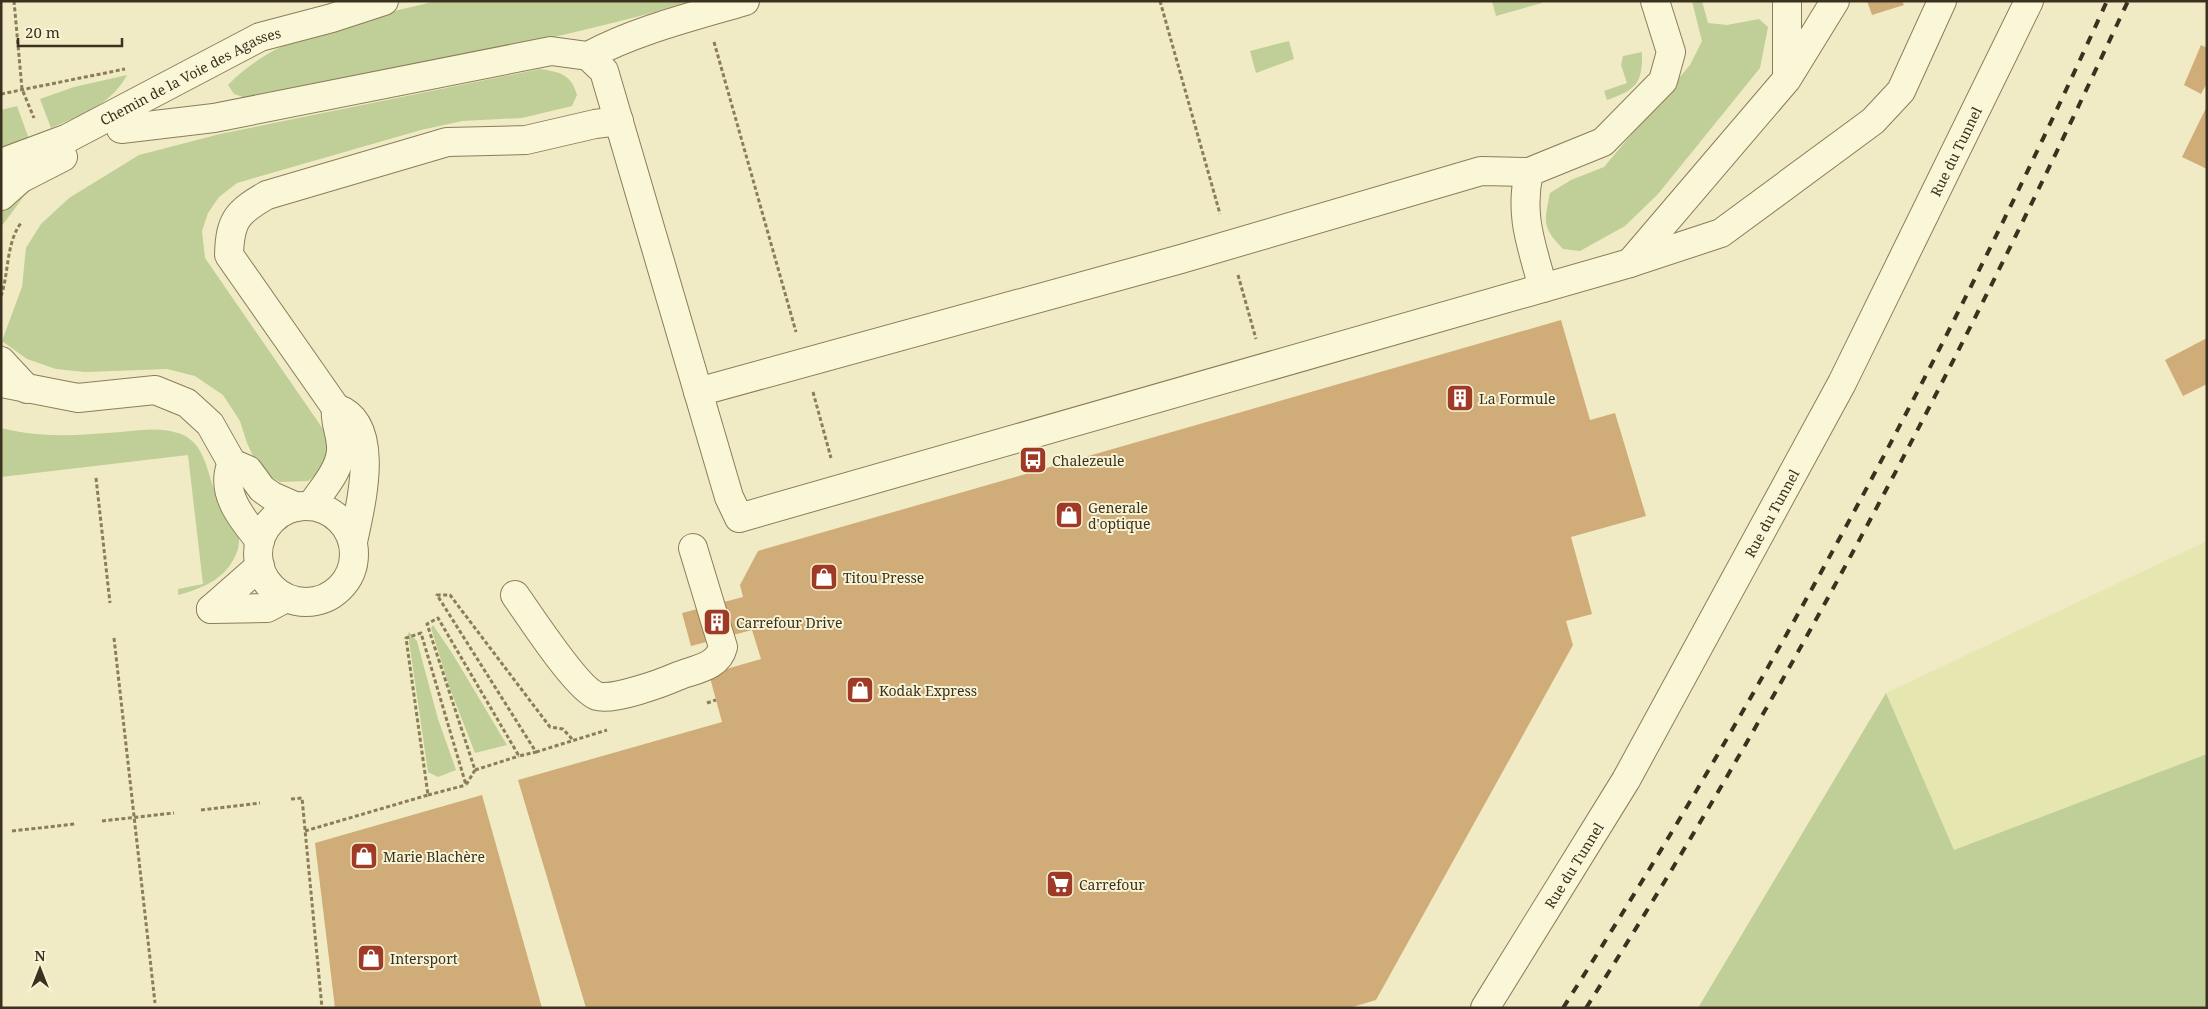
<svg xmlns="http://www.w3.org/2000/svg" width="2208" height="1009" viewBox="0 0 2208 1009" font-family="'Noto Serif',serif">
	<style>
		.farmland { fill: #e6e6b1 }
		.green { fill: #bfcf97 }
		.building { fill: #d0ac78 }
		.lines { fill: none; stroke-linecap: round; stroke-linejoin: round }
		.minor-casing { stroke: #8c7d59; stroke-width: 30 }
		.path { stroke: #8c7d59; stroke-width: 3; stroke-dasharray: 4 2.5; stroke-linecap: butt }
		.minor { stroke: #faf6d8; stroke-width: 28 }
		.rail { stroke: #3b311e; stroke-width: 4; stroke-dasharray: 9 9; stroke-linecap: butt }
		.labels { text-anchor: middle; dominant-baseline: central; stroke-width: 4; stroke-linejoin: round; paint-order: stroke }
		.street-label { font-size: 14px; fill: #3b311e; stroke: #f7f3d4 }
		.poi-label { font-size: 14px; fill: #3b311e; stroke: #f7f3d4; text-anchor: start }
	</style>
	<rect width="100%" height="100%" fill="#f0ebc4"/>
	<path class="farmland" d="M2207 541V754L1954 850 1886 693Z"/>
	<g class="green">
		<path d="M436 1H695C548 43 396 70 246 98L234 94 228 85C280 30 367 19 436 1Z"/>
		<path d="M1492 1H1542V3L1496 16Z"/>
		<path d="M1692 1H1702L1708 23 1727 25 1759 19 1768 27 1760 68 1658 194 1625 226 1580 251 1563 249C1542 227 1544 223 1550 193L1571 180 1604 167 1690 65 1702 41Z"/>
		<path d="M1289 41 1294 59 1256 73 1250 51Z"/>
		<path d="M1642 52C1643 83 1636 90 1607 100L1604 91 1627 83 1621 65 1623 56Z"/>
		<path d="M540 69C560 72 571 74 577 95L572 106 522 118 462 121 421 130 237 183 219 197 208 213 202 231 205 258 323 429 330 445 326 467 308 481 280 482 260 471 247 443 240 421 223 395 195 376 167 369 85 372 56 369 27 359 2 341 22 287 26 248 41 224 69 198 139 155 220 134Z"/>
		<path d="M127 75C111 105 81 115 51 128L40 99 74 87Z"/>
		<path d="M17 106 30 142 1 149V110Z"/>
		<path d="M46 178 24 196 1 227V206Z"/>
		<path d="M1 428C34 437 72 436 107 433 132 432 157 425 181 434 205 443 208 475 216 495 221 508 232 518 237 530 240 535 239 543 238 549 229 577 205 588 178 595V589L203 584 188 455 1 477Z"/>
		<path d="M433 625 452 653 507 745 475 753 449 686 431 628Z"/>
		<path d="M409 632 417 641 438 719 456 770 438 777 428 772 408 634Z"/>
		<path d="M1886 693 1954 850 2207 754V1008H1698Z"/>
	</g>
	<g class="building">
		<path d="M1867 1H1902L1904 5 1872 15Z"/>
		<path d="M2201 45 2207 48V83L2201 94 2184 85Z"/>
		<path d="M2207 106V169L2182 157Z"/>
		<path d="M1561 320 1590 420 1615 413 1646 516 1571 537 1592 614 1566 621 1573 645 1376 1000 1349 1008H586L518 780 722 722 709 674 761 659 752 630 691 646 682 613 743 597 740 585 758 551Z"/>
		<path d="M2207 338V384L2183 396 2165 360Z"/>
		<path d="M482 795 542 1008H335L315 843Z"/>
	</g>
	<g class="lines">
		<g class="minor-casing">
			<g id="minor">
				<path d="M1787 1V77"/>
				<path d="M588 56C637 30 691 17 745 1"/>
				<path d="M121 129 214 118 551 51 588 56 604 71 729 497 739 518 1630 263 1721 233 1873 121 1901 91 1942 1"/>
				<path id="s1" d="M1 163 68 138 260 37 332 18 384 1"/>
				<path d="M1 196 20 179 63 157"/>
				<path d="M1630 263 1787 79 1835 1"/>
				<path d="M1543 288C1532 246 1519 216 1529 172L1603 142 1663 81 1671 52 1655 1"/>
				<path d="M1 361 27 389"/>
				<path d="M1 383 78 398 155 390 187 403 210 424 232 463 248 470 262 489 272 496 297 507"/>
				<path d="M698 392 1181 259 1481 171 1529 172"/>
				<path d="M232 463C219 492 242 519 260 541"/>
				<path d="M311 506C322 489 339 472 341 451 342 435 334 423 336 408"/>
				<circle cx="306" cy="554" r="48"/>
				<path d="M353 542C360 507 383 424 336 408L229 255C230 220 237 212 267 195L447 142 526 140 595 124 619 121"/>
				<path d="M515 595C530 616 577 689 597 696 613 701 662 683 678 676 696 669 718 667 723 647L693 548"/>
				<path d="M211 609 267 608 286 598"/>
				<path d="M211 609 260 566"/>
				<path id="s2" d="M1485 1008 1626 780 1842 383 2029 1"/>
			</g>
		</g>
		<g class="path">
			<path d="M14 1 22 89 34 118"/>
			<path d="M1160 1 1220 214"/>
			<path d="M714 42 796 332"/>
			<path d="M1 94 125 69"/>
			<path d="M1238 275 1256 339"/>
			<path d="M1 296C9 273 6 243 21 223"/>
			<path d="M813 392 831 458"/>
			<path d="M96 478 110 603"/>
			<path d="M114 638 155 1003"/>
			<path d="M707 703 716 700"/>
			<path d="M536 752 607 730"/>
			<path d="M475 770 519 756"/>
			<path d="M428 795 466 785"/>
			<path d="M291 799 302 798 322 1008"/>
			<path d="M201 810 260 803"/>
			<path d="M102 821 174 813"/>
			<path d="M12 831 75 824"/>
			<path d="M305 831 428 795 406 638 421 633 466 785 475 770 427 624 438 618 519 756 536 752 437 595H450L550 727 563 729 573 740"/>
		</g>
		<use href="#minor" class="minor"/>
		<g class="rail">
			<path d="M1563 1008C1768 686 1949 349 2107 1"/>
			<path d="M1586 1008C1791 686 1967 347 2128 1"/>
		</g>
	</g>
	<defs>
		<g id="building-square" transform="scale(1.4375)"><rect x="-9" y="-9" width="18" height="18" rx="4" fill="#9e3a26" stroke="#f7f3d4"/><path d="M-4-6H4V6H1V3H-1V6H-4ZM-2.5-4.3h1.7v1.8h-1.7ZM.8-4.3h1.7v1.8H.8ZM-2.5-1h1.7V.8h-1.7ZM.8-1h1.7V.8H.8Z" fill="#fff"/></g>
		<g id="bus-square" transform="scale(1.4375)"><rect x="-9" y="-9" width="18" height="18" rx="4" fill="#9e3a26" stroke="#f7f3d4"/><path d="M-5-6H5V4H4V6H2V4H-2V6H-4V4H-5ZM-3.5-4V0h7V-4ZM-3.5 1.2v1.5H-2V1.2ZM2 1.2v1.5H3.5V1.2Z" fill="#fff"/></g>
		<g id="shop-square" transform="scale(1.4375)"><rect x="-9" y="-9" width="18" height="18" rx="4" fill="#9e3a26" stroke="#f7f3d4"/><path d="M-5-2.5h2.3a2.7 3.5 0 0 1 5.4 0H5L5.5 6h-11ZM-1.5-2.5h3a1.5 2.3 0 0 0-3 0Z" fill="#fff"/></g>
		<g id="supermarket-square" transform="scale(1.4375)"><rect x="-9" y="-9" width="18" height="18" rx="4" fill="#9e3a26" stroke="#f7f3d4"/><path d="M-6-5.5h2.5l.6 2H6L4.5 2H-2.5L-4.4-4H-6ZM-1.5 3.2a1.3 1.3 0 1 0 .1 0ZM3 3.2a1.3 1.3 0 1 0 .1 0Z" fill="#fff"/></g>
	</defs>
	<g fill-rule="evenodd">
		<use href="#building-square" x="1460" y="398"/>
		<use href="#bus-square" x="1033" y="460"/>
		<use href="#shop-square" x="1069" y="515"/>
		<use href="#shop-square" x="824" y="577"/>
		<use href="#building-square" x="717" y="622"/>
		<use href="#shop-square" x="860" y="690"/>
		<use href="#shop-square" x="364" y="856"/>
		<use href="#supermarket-square" x="1060" y="884"/>
		<use href="#shop-square" x="371" y="958"/>
	</g>
	<g class="labels">
		<g class="street-label">
			<text stroke="none"><textPath href="#s1" startOffset="209">Chemin de la Voie des Agasses</textPath></text>
			<text stroke="none"><textPath href="#s2" startOffset="978">Rue du Tunnel</textPath></text>
			<text stroke="none"><textPath href="#s2" startOffset="572">Rue du Tunnel</textPath></text>
			<text stroke="none"><textPath href="#s2" startOffset="168">Rue du Tunnel</textPath></text>
		</g>
		<g class="poi-label">
			<text x="1479" y="398">La Formule</text>
			<text x="1052" y="460">Chalezeule</text>
			<text x="1088" y="507">Generale<tspan x="1088" dy="16">d'optique</tspan></text>
			<text x="843" y="577">Titou Presse</text>
			<text x="736" y="622">Carrefour Drive</text>
			<text x="879" y="690">Kodak Express</text>
			<text x="383" y="856">Marie Blachère</text>
			<text x="1079" y="884">Carrefour</text>
			<text x="390" y="958">Intersport</text>
		</g>
	</g>
	<rect width="2208" height="1009" fill="none" stroke="#3b311e" stroke-width="5"/>
	<g transform="translate(40 969)" stroke="#f7f3d4" stroke-width="4" paint-order="stroke">
	<path d="M0-4L9 19L0 12L-9 19Z" fill="#3b311e"/>
	<text y="-8" font-size="14" font-weight="bold" text-anchor="middle" fill="#3b311e">N</text>
	</g>
	<path d="M18 38v8h104v-8" fill="none" stroke="#3b311e" stroke-width="2.5"/>
	<text x="25" y="38" font-size="15" fill="#3b311e" stroke="#f7f3d4" stroke-width="4" paint-order="stroke">20 m</text>
</svg>
